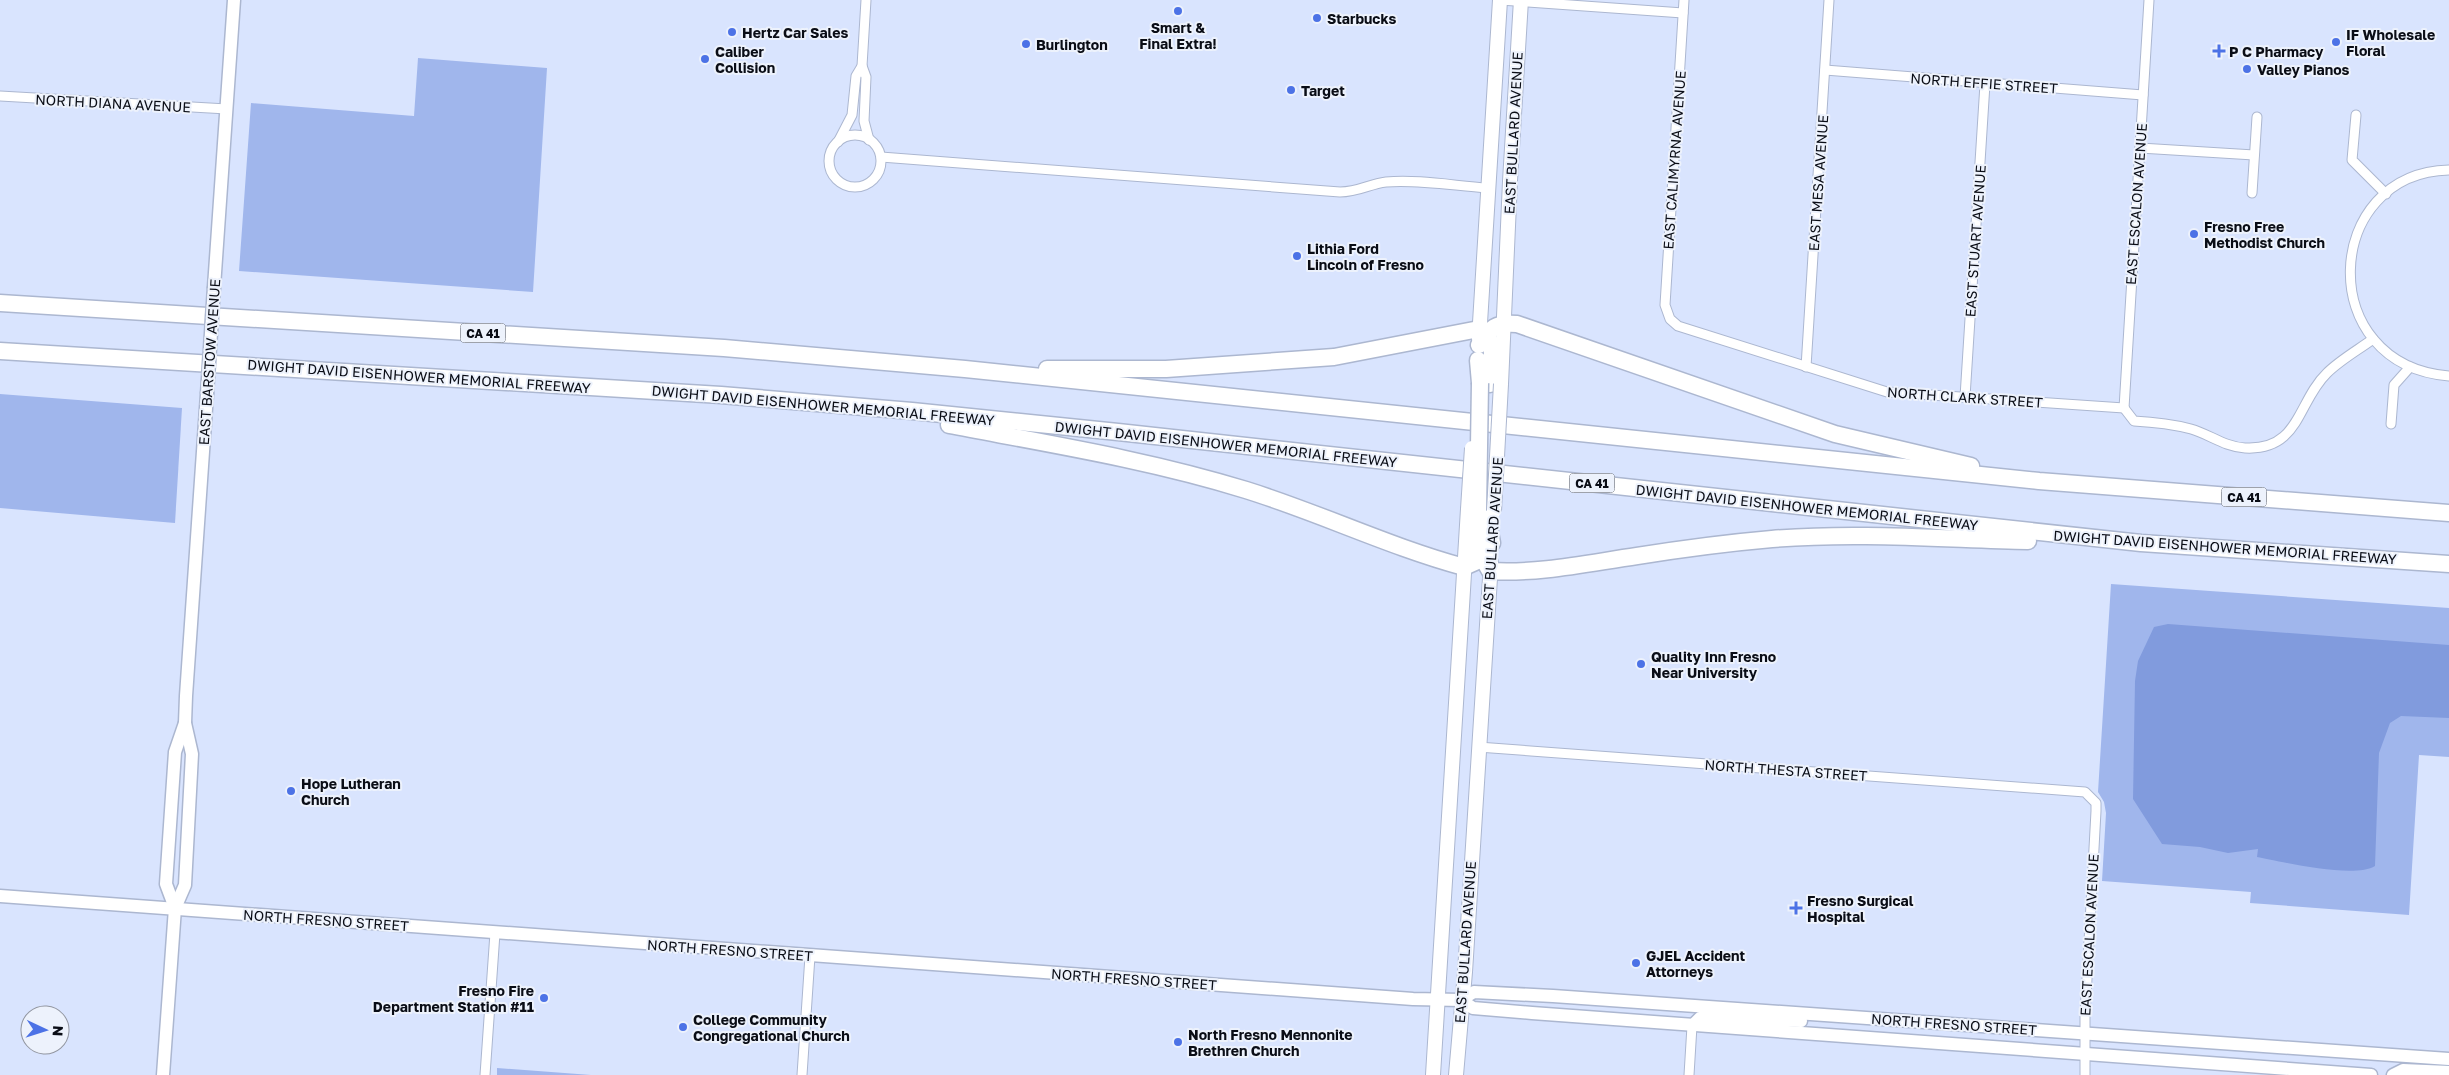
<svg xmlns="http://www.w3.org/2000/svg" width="2449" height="1075" viewBox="0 0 2449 1075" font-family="'Golos Text',sans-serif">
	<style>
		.green { fill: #a0b6ec }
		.water { fill: #819bdd }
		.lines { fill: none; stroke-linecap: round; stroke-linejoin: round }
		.street-casing { stroke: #acb7d0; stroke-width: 11 }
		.secondary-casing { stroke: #acb7d0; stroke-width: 15 }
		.primary-casing { stroke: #acb7d0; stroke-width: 16 }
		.highway-casing { stroke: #acb7d0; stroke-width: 19 }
		.street { stroke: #fff; stroke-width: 9 }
		.secondary { stroke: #fff; stroke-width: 12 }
		.primary { stroke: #fff; stroke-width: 14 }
		.highway { stroke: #fff; stroke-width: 16 }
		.secondary-bridge-casing { stroke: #acb7d0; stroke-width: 15; stroke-linecap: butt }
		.primary-bridge-casing { stroke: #acb7d0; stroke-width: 16; stroke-linecap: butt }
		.highway-bridge-casing { stroke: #acb7d0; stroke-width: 19; stroke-linecap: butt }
		.secondary-bridge { stroke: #fff; stroke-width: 12 }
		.primary-bridge { stroke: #fff; stroke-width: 14 }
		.highway-bridge { stroke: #fff; stroke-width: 16 }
		.poi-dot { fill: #4c72e6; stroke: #edf2fc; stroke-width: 2 }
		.labels { text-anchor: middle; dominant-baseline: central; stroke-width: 4; stroke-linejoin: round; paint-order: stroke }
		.shield { fill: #edf2fc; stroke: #4e525b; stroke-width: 1 }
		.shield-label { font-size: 12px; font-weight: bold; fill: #0a0d16 }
		.poi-label { font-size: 14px; font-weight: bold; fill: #0a0d16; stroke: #edf2fc; text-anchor: start }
		.street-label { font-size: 14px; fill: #0a0d16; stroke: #edf2fc }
	</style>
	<rect width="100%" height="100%" fill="#d9e4fe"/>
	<g class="green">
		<path d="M418 58 547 68 533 292 239 271 251 103 414 116Z"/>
		<path d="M0 394 182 408 175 523 0 508Z"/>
		<path d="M2111 584 2449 608V757L2419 755 2409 915 2250 903 2251 892 2102 881 2106 813 2104 802 2098 792Z"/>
		<path d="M497 1068 591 1075H497Z"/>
	</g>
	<path class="water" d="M2168 624 2449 645V718L2401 716 2390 723 2379 753 2375 866C2354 879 2283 862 2257 857L2258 849 2228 853 2200 847 2162 844 2133 799 2135 681 2138 661 2154 627Z"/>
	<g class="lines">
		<g class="street-casing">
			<g id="street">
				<path d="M1500 0 1683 13"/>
				<path d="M1684 0 1665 305 1670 319 1678 326 1887 392 2124 408"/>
				<path d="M862 66 866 77 864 121 869 140"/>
				<path d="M1825 70 2143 95"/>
				<path d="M0 96 227 109"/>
				<path d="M2356 115 2352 160 2386 194"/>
				<circle cx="855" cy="161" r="26"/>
				<path d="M838 142 852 115 856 76 862 66 866 0"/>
				<path d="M2140 148 2254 155"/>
				<path d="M881 157 1340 192C1359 192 1369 184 1386 182 1417 179 1456 186 1487 188"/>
				<path d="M2449 170C2322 173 2313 365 2449 376"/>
				<path d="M2252 193 2257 117"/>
				<path d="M1806 367 1829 0"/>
				<path d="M1965 397 1985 84"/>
				<path d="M2124 408 2149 0"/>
				<path d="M2124 408 2134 421C2153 422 2172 424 2191 429 2209 434 2225 447 2245 448 2300 451 2297 402 2327 373 2340 360 2358 350 2373 339"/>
				<path d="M2391 424 2394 385 2410 367"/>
				<path d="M1478 747 2085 792 2096 803V811L2085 1016V1075"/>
				<path d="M485 1075 495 933"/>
				<path d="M802 1075 810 956"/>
				<path d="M1689 1075 1692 1026"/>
			</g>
		</g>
		<g class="secondary-casing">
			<g id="secondary">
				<path d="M214 287 234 0"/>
				<path d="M0 896 1413 999 1461 1000 1474 992 1553 996 2449 1059"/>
				<path d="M175 908 166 884 175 752 185 723"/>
				<path d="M1461 1000 1473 1008 1532 1013 2371 1075"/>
				<path d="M1692 1026 1700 1018 1708 1017 1801 1021"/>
				<path d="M163 1075 175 908 185 885 192 754 185 723 186 696 207 394"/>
				<path d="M2393 1075 2403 1070 2449 1072"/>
			</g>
		</g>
		<g class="primary-casing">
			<g id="primary">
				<path d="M1479 339 1500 0"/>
				<path d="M1501 384 1510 181 1521 0"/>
				<path d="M1433 1075 1468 509"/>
				<path d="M1456 1075 1465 972 1491 562"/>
			</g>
		</g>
		<g class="highway-casing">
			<g id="highway">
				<path d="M0 303 724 348 965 369 2039 481 2449 513"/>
				<path d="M1479 345C1490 328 1496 322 1517 324L1835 434 1971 466"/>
				<path d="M0 351 721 395 912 411 1118 432 2141 543 2449 564"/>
				<path d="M1478 360 1480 383"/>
				<path d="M1047 369H1166L1334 357 1479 329C1498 340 1491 365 1490 384"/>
				<path d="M949 425C1049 444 1149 460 1246 490 1320 513 1390 547 1464 567L1482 559 1492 543 1486 511"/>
				<path d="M1478 510V550L1490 571C1539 574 1588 563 1637 556 1681 549 1726 543 1772 539 1856 532 1943 539 2028 541"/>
			</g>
		</g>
		<use href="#street" class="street"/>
		<use href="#secondary" class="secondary"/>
		<use href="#primary" class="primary"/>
		<use href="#highway" class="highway"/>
		<g class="secondary-bridge-casing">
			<path id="secondary-bridge" d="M207 394 214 287"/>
		</g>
		<g class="primary-bridge-casing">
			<g id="primary-bridge">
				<path d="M1468 509 1472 448"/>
				<path d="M1494 511 1501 384"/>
			</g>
		</g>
		<g class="highway-bridge-casing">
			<path id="highway-bridge" d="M1478 510 1480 383"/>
		</g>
		<use href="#secondary-bridge" class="secondary-bridge"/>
		<use href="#primary-bridge" class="primary-bridge"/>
		<use href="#highway-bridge" class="highway-bridge"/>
	</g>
	<g class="poi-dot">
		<circle cx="1178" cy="11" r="5"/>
		<circle cx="1317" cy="18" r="5"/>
		<circle cx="732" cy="32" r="5"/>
		<circle cx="2336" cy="42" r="5"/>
		<circle cx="1026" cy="44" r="5"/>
		<path d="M2216.5 43.5h5v5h5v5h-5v5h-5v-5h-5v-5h5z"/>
		<circle cx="705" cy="59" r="5"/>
		<circle cx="2247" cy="69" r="5"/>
		<circle cx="1291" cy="90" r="5"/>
		<circle cx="2194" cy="234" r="5"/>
		<circle cx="1297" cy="256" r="5"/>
		<circle cx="1641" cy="664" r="5"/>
		<circle cx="291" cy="791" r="5"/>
		<path d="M1793.5 900.5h5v5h5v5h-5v5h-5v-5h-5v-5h5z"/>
		<circle cx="1636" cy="963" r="5"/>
		<circle cx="544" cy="998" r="5"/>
		<circle cx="683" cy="1027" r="5"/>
		<circle cx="1178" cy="1042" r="5"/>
	</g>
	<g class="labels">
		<g class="shield">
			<rect x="460.5" y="323.5" width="45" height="19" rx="4"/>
			<rect x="1569.5" y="473.5" width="45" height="19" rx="4"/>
			<rect x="2221.5" y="487.5" width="45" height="19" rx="4"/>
		</g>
		<g class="shield-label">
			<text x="483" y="333">CA 41</text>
			<text x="1592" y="483">CA 41</text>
			<text x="2244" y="497">CA 41</text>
		</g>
		<g class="poi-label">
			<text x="1327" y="18">Starbucks</text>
			<text x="1178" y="27" text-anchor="middle">Smart &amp;<tspan x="1178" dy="16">Final Extra!</tspan></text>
			<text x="742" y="32">Hertz Car Sales</text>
			<text x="2346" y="34">IF Wholesale<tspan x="2346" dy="16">Floral</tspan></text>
			<text x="1036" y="44">Burlington</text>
			<text x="715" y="51">Caliber<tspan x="715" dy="16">Collision</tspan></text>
			<text x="2229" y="51">P C Pharmacy</text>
			<text x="2257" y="69">Valley Pianos</text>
			<text x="1301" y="90">Target</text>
			<text x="2204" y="226">Fresno Free<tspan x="2204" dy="16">Methodist Church</tspan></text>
			<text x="1307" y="248">Lithia Ford<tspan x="1307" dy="16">Lincoln of Fresno</tspan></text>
			<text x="1651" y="656">Quality Inn Fresno<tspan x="1651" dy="16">Near University</tspan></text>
			<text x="301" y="783">Hope Lutheran<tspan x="301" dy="16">Church</tspan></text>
			<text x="1807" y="900">Fresno Surgical<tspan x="1807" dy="16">Hospital</tspan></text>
			<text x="1646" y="955">GJEL Accident<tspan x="1646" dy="16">Attorneys</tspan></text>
			<text x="534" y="990" text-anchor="end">Fresno Fire<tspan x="534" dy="16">Department Station #11</tspan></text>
			<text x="693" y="1019">College Community<tspan x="693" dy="16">Congregational Church</tspan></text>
			<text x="1188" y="1034">North Fresno Mennonite<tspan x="1188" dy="16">Brethren Church</tspan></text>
		</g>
		<g class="street-label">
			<text transform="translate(1984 83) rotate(4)">NORTH EFFIE STREET</text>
			<text transform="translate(113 103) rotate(3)">NORTH DIANA AVENUE</text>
			<text transform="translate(1513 133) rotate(-87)">EAST BULLARD AVENUE</text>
			<text transform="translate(1674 160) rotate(-86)">EAST CALIMYRNA AVENUE</text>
			<text transform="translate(1818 183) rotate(-86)">EAST MESA AVENUE</text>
			<text transform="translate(2136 204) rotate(-86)">EAST ESCALON AVENUE</text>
			<text transform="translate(1975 241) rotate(-86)">EAST STUART AVENUE</text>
			<text transform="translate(209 362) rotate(-86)">EAST BARSTOW AVENUE</text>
			<text transform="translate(419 376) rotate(4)">DWIGHT DAVID EISENHOWER MEMORIAL FREEWAY</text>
			<text transform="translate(1965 397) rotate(4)">NORTH CLARK STREET</text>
			<text transform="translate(823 405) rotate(5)">DWIGHT DAVID EISENHOWER MEMORIAL FREEWAY</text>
			<text transform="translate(1226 444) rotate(6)">DWIGHT DAVID EISENHOWER MEMORIAL FREEWAY</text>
			<text transform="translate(1807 507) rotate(6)">DWIGHT DAVID EISENHOWER MEMORIAL FREEWAY</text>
			<text transform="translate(1492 538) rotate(-86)">EAST BULLARD AVENUE</text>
			<text transform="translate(2225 547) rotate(4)">DWIGHT DAVID EISENHOWER MEMORIAL FREEWAY</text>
			<text transform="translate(1786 770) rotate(4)">NORTH THESTA STREET</text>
			<text transform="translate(326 920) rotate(4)">NORTH FRESNO STREET</text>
			<text transform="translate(2089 935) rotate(-87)">EAST ESCALON AVENUE</text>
			<text transform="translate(1465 942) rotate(-86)">EAST BULLARD AVENUE</text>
			<text transform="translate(730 950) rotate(4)">NORTH FRESNO STREET</text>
			<text transform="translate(1134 979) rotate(4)">NORTH FRESNO STREET</text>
			<text transform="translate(1954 1024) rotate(4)">NORTH FRESNO STREET</text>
		</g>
	</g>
	<g transform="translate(45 1030) rotate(94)"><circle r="24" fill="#edf2fc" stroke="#9296a0"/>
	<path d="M0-4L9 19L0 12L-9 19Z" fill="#4c72e6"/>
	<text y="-8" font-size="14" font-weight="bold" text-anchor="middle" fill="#0a0d16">N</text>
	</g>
</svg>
